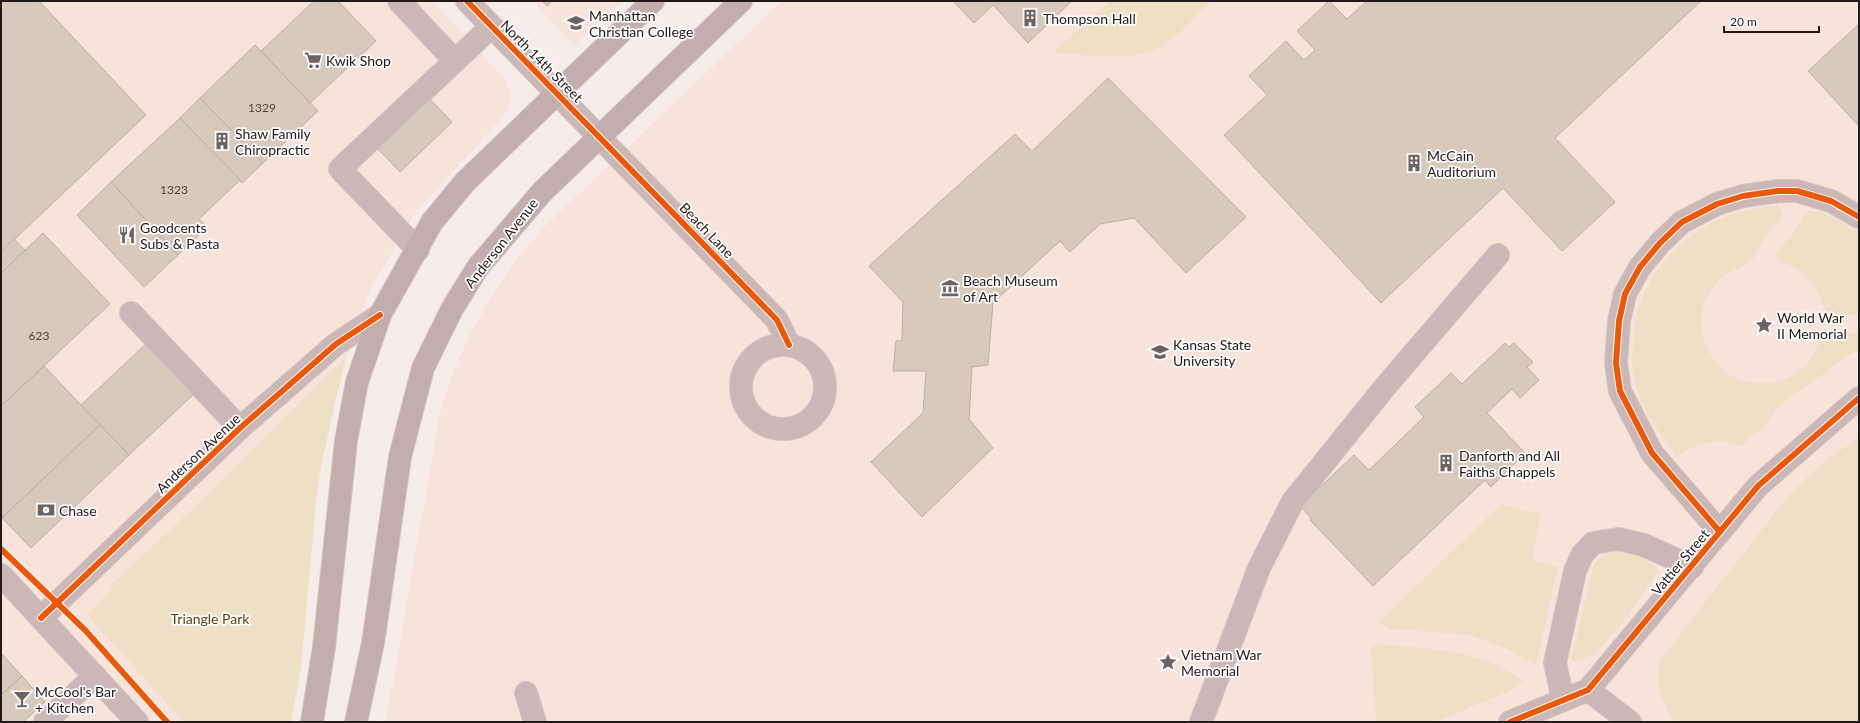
<svg xmlns="http://www.w3.org/2000/svg" width="1860" height="723" viewBox="0 0 1860 723" font-family="Lato,sans-serif">
	<style>
		.built { fill: #f7e3da }
		.green { fill: #eee0c5 }
		.building { fill: #d7c9bc; stroke: #b7b0ab }
		.lines { fill: none; stroke-linecap: round; stroke-linejoin: round }
		.minor-casing { stroke: #cfc8c4; stroke-width: 24 }
		.major-casing { stroke: #cfc8c4; stroke-width: 24 }
		.minor { stroke: #cab7b6; stroke-width: 22 }
		.major { stroke: #c3adad; stroke-width: 22 }
		.cycleway-casing { stroke: #fcfcfc; stroke-width: 8 }
		.cycleway { stroke: #e8590c; stroke-width: 6 }
		.labels { text-anchor: middle; dominant-baseline: central; stroke-width: 3.5; stroke-linejoin: round; paint-order: stroke }
		.number-label { font-size: 12px; fill: #4f4640 }
		.poi-label { font-size: 14px; fill: #221a17; stroke: #fcfcfc; text-anchor: start }
		.street-label { font-size: 14px; fill: #221a17; stroke: #fcfcfc }
		.park-label { font-size: 14px; fill: #57440d; stroke: #fcfcfc }
	</style>
	<rect width="100%" height="100%" fill="#f6ede9"/>
	<g class="built">
		<path d="M1 1H432L505 79 512 98 506 113 416 212 369 291 348 354 332 415 314 501 290 722H1Z"/>
		<path d="M533 1H622L574 45Z"/>
		<path d="M782 1H1859V722H386L440 413 454 369 470 335 491 297 513 264 545 226Z"/>
	</g>
	<g class="green">
		<path d="M1110 1H1211C1195 16 1180 36 1161 47 1135 63 1082 55 1053 52Z"/>
		<path d="M1776 206 1783 213C1779 224 1771 228 1765 237 1759 245 1757 256 1749 263 1743 268 1732 269 1725 275 1694 298 1695 342 1721 368 1743 389 1782 388 1804 367 1815 356 1817 339 1831 331L1846 334 1859 332V351L1850 354 1775 409 1768 423 1741 446C1717 437 1698 442 1677 457 1657 431 1640 406 1633 374 1631 364 1633 351 1633 341 1637 264 1702 210 1776 206Z"/>
		<path d="M1811 210 1823 213 1859 232V314C1851 314 1838 317 1831 314 1822 311 1821 295 1816 288 1806 273 1793 266 1777 260L1776 252 1792 235 1804 214Z"/>
		<path d="M345 358 321 466 316 502 301 669 291 722H184L87 615 112 588 109 587 205 497Z"/>
		<path d="M1859 438V722H1674C1660 697 1655 689 1660 660L1788 496 1823 462Z"/>
		<path d="M1501 504 1540 514 1532 560 1558 567 1536 665 1509 650 1470 635 1391 629 1379 624 1383 618Z"/>
		<path d="M1619 549C1635 552 1647 558 1658 571L1622 624 1594 655 1577 661 1571 660 1593 568C1600 554 1603 552 1619 549Z"/>
		<path d="M1374 644C1422 649 1483 647 1523 681L1514 689 1436 722H1376L1371 651Z"/>
	</g>
	<g class="building">
		<path d="M3 1H39L146 115 1 252V3Z"/>
		<path d="M314 1H338L376 41 310 103 261 51Z"/>
		<path d="M542 1H552L547 6Z"/>
		<path d="M953 1H1072L1028 43 993 5 974 23Z"/>
		<path d="M1329 1 1347 19 1367 1H1701L1555 138 1615 202 1562 251 1503 188 1381 303 1224 135 1267 95 1249 76 1286 41 1304 60 1315 50 1297 31Z"/>
		<path d="M1859 24V126L1808 71Z"/>
		<path d="M255 45 318 111 263 163 200 98Z"/>
		<path d="M1108 78 1246 217 1186 273 1134 218 1100 224 1070 252 1060 241 993 303 988 365 972 367 969 419 993 448 922 517 871 462 923 413 926 371H893L896 341H902L903 302 869 266 1015 134 1032 151Z"/>
		<path d="M427 96 452 122 400 172 375 146Z"/>
		<path d="M200 98 263 163 242 183 180 118Z"/>
		<path d="M180 118 240 180 199 219 207 227 178 255 111 182Z"/>
		<path d="M111 182 178 255 144 287 77 215Z"/>
		<path d="M43 233 110 304 1 406V273Z"/>
		<path d="M14 239 25 250 1 273V252Z"/>
		<path d="M148 342 196 392 129 455 81 405Z"/>
		<path d="M1505 343 1509 347 1514 343 1533 362 1527 367 1539 380 1520 398 1512 389 1487 413 1525 453 1491 487 1485 480 1373 586 1310 520 1311 518 1300 506 1354 455 1369 470 1424 417 1415 407 1429 394 1451 373 1462 384Z"/>
		<path d="M44 366 100 425 2 518 1 406Z"/>
		<path d="M100 425 129 455 31 548 2 518Z"/>
		<path d="M1 653 22 676 1 695Z"/>
		<path d="M22 676 45 702 23 722H1V695Z"/>
	</g>
	<g class="lines">
		<g class="minor-casing">
			<g id="minor">
				<path d="M399 1 455 61"/>
				<path d="M467 1 777 320 789 345"/>
				<path d="M418 250 340 169 491 27"/>
				<path d="M131 313 240 428"/>
				<circle cx="783" cy="387" r="42"/>
				<path d="M1720 532 1652 453 1620 391 1616 363 1619 321 1625 294 1640 267 1660 243 1682 222 1717 204 1743 196 1778 191H1797L1831 201 1859 217"/>
				<path d="M1 575 137 722"/>
				<path d="M41 618 240 428 336 344 380 315"/>
				<path d="M1588 690 1630 722"/>
				<path d="M526 693 535 722"/>
				<path d="M1563 700 1555 663 1575 571 1582 555 1593 543 1618 539 1644 545 1692 567"/>
				<path d="M45 722 95 676"/>
				<path d="M1201 722 1259 568 1293 501 1385 387 1498 255"/>
				<path d="M1510 722 1588 690 1758 486 1859 398"/>
			</g>
		</g>
		<g class="major-casing">
			<g id="major">
				<path d="M312 722 324 647 346 441 357 382 380 315 432 222 465 182 653 1"/>
				<path d="M356 722 373 643 400 457 423 368 452 309 478 267 542 192 741 1"/>
			</g>
		</g>
		<use href="#minor" class="minor"/>
		<use href="#major" class="major"/>
		<g class="cycleway-casing">
			<g id="cycleway">
				<path d="M467 1 777 320 789 345"/>
				<path d="M1720 532 1652 453 1620 391 1616 363 1619 321 1625 294 1640 267 1660 243 1682 222 1717 204 1743 196 1778 191H1797L1831 201 1859 217"/>
				<path d="M1 549 85 630 167 722"/>
				<path d="M41 618 240 428 336 344 380 315"/>
				<path d="M1510 722 1588 690 1758 486 1859 398"/>
			</g>
		</g>
		<use href="#cycleway" class="cycleway"/>
	</g>
	<defs>
		<g id="building-bare" transform="scale(1.38)"><path d="M-4-6H4V6H1V3H-1V6H-4ZM-2.5-4.3h1.7v1.8h-1.7ZM.8-4.3h1.7v1.8H.8ZM-2.5-1h1.7V.8h-1.7ZM.8-1h1.7V.8H.8Z" fill="#6c6460" stroke="#fcfcfc" stroke-width="2.5" paint-order="stroke"/></g>
		<g id="university-bare" transform="scale(1.38)"><path d="M0-5L7-2L0 1L-7-2ZM-4 1L0 2.5L4 1V4Q0 6-4 4Z" fill="#6c6460" stroke="#fcfcfc" stroke-width="2.5" paint-order="stroke"/></g>
		<g id="supermarket-bare" transform="scale(1.38)"><path d="M-6-5.5h2.5l.6 2H6L4.5 2H-2.5L-4.4-4H-6ZM-1.5 3.2a1.3 1.3 0 1 0 .1 0ZM3 3.2a1.3 1.3 0 1 0 .1 0Z" fill="#6c6460" stroke="#fcfcfc" stroke-width="2.5" paint-order="stroke"/></g>
		<g id="restaurant-bare" transform="scale(1.38)"><path d="M-5-6h1v4h1v-4h1v4h1v-4h1v5L-1.5 .5V6h-2V.5L-5-1ZM5-6V6H3V1.5H1.5Q1.5-4 5-6Z" fill="#6c6460" stroke="#fcfcfc" stroke-width="2.5" paint-order="stroke"/></g>
		<g id="museum-bare" transform="scale(1.38)"><path d="M0-6L6-3V-2H-6V-3ZM-5-1h2V3h-2ZM-1-1h2V3h-2ZM3-1h2V3H3ZM-6 4H6V6H-6Z" fill="#6c6460" stroke="#fcfcfc" stroke-width="2.5" paint-order="stroke"/></g>
		<g id="sight-bare" transform="scale(1.38)"><path d="M0-6L1.8-2.2L6-1.7L2.9 1.2L3.7 5.4L0 3.3L-3.7 5.4L-2.9 1.2L-6-1.7L-1.8-2.2Z" fill="#6c6460" stroke="#fcfcfc" stroke-width="2.5" paint-order="stroke"/></g>
		<g id="bank-bare" transform="scale(1.38)"><path d="M-6-4H6V4H-6ZM0-2.3a2.3 2.3 0 1 0 0 4.6a2.3 2.3 0 1 0 0-4.6Z" fill="#6c6460" stroke="#fcfcfc" stroke-width="2.5" paint-order="stroke"/></g>
		<g id="bar-bare" transform="scale(1.38)"><path d="M-6-5H6L.8 .8V4.5H3.5V6h-7V4.5H-.8V.8Z" fill="#6c6460" stroke="#fcfcfc" stroke-width="2.5" paint-order="stroke"/></g>
	</defs>
	<g fill-rule="evenodd">
		<use href="#building-bare" x="1030" y="18"/>
		<use href="#university-bare" x="576" y="23"/>
		<use href="#supermarket-bare" x="313" y="60"/>
		<use href="#building-bare" x="222" y="141"/>
		<use href="#building-bare" x="1414" y="163"/>
		<use href="#restaurant-bare" x="127" y="235"/>
		<use href="#museum-bare" x="950" y="288"/>
		<use href="#sight-bare" x="1764" y="325"/>
		<use href="#university-bare" x="1160" y="352"/>
		<use href="#building-bare" x="1446" y="463"/>
		<use href="#bank-bare" x="46" y="510"/>
		<use href="#sight-bare" x="1168" y="662"/>
		<use href="#bar-bare" x="22" y="699"/>
	</g>
	<g class="labels">
		<g class="number-label">
			<text x="262" y="107">1329</text>
			<text x="174" y="189">1323</text>
			<text x="39" y="335">623</text>
		</g>
		<g class="poi-label">
			<text x="589" y="15">Manhattan<tspan x="589" dy="16">Christian College</tspan></text>
			<text x="1043" y="18">Thompson Hall</text>
			<text x="326" y="60">Kwik Shop</text>
			<text x="235" y="133">Shaw Family<tspan x="235" dy="16">Chiropractic</tspan></text>
			<text x="1427" y="155">McCain<tspan x="1427" dy="16">Auditorium</tspan></text>
			<text x="140" y="227">Goodcents<tspan x="140" dy="16">Subs &amp; Pasta</tspan></text>
			<text x="963" y="280">Beach Museum<tspan x="963" dy="16">of Art</tspan></text>
			<text x="1777" y="317">World War<tspan x="1777" dy="16">II Memorial</tspan></text>
			<text x="1173" y="344">Kansas State<tspan x="1173" dy="16">University</tspan></text>
			<text x="1459" y="455">Danforth and All<tspan x="1459" dy="16">Faiths Chappels</tspan></text>
			<text x="59" y="510">Chase</text>
			<text x="1181" y="654">Vietnam War<tspan x="1181" dy="16">Memorial</tspan></text>
			<text x="35" y="691">McCool's Bar<tspan x="35" dy="16">+ Kitchen</tspan></text>
		</g>
		<g class="street-label">
			<text transform="translate(542 61) rotate(45)">North 14th Street</text>
			<text transform="translate(707 230) rotate(46)">Beach Lane</text>
			<text transform="translate(501 243) rotate(-52)">Anderson Avenue</text>
			<text transform="translate(198 453) rotate(-43)">Anderson Avenue</text>
			<text transform="translate(1680 562) rotate(-50)">Vattier Street</text>
		</g>
		<g class="park-label">
			<text x="210" y="618">Triangle Park</text>
		</g>
	</g>
	<rect width="1860" height="723" fill="none" stroke="#221a17" stroke-width="4"/>
	<path d="M1724 26v6h95v-6" fill="none" stroke="#221a17" stroke-width="2"/>
	<text x="1730" y="26" font-size="12" fill="#221a17" stroke="#fcfcfc" stroke-width="3" paint-order="stroke">20 m</text>
</svg>
